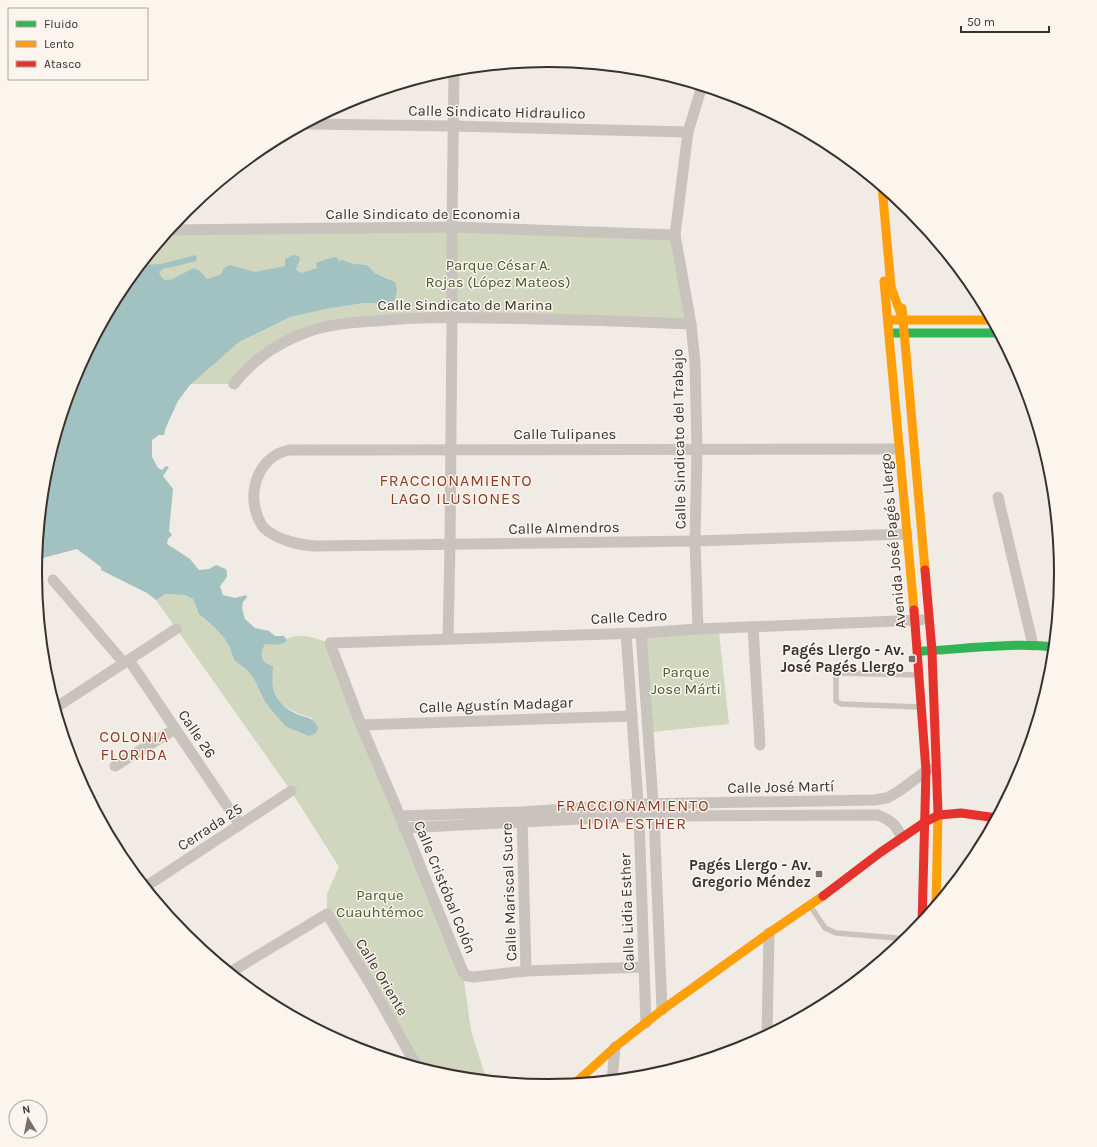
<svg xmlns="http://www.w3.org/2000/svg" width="1097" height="1147" viewBox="0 0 1097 1147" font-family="Karla,sans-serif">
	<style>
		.green { fill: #d1d6bf }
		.water { fill: #a1c2c1 }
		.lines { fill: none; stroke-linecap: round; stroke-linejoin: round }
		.lane { stroke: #c9c3be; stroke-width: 5.5 }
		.street { stroke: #c9c3be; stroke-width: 11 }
		.fast { stroke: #30b455; stroke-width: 9 }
		.slow { stroke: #ff9f0a; stroke-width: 9 }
		.jam { stroke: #e5322d; stroke-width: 9 }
		.poi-dot { fill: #7a716c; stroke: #fbf5ee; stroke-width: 1.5 }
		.labels { text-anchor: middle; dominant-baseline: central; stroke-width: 3; stroke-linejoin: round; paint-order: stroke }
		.street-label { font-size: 15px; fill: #3b302b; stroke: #fbf5ee }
		.park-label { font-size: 15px; fill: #4a5a2e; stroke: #fbf5ee }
		.poi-label { font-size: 15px; font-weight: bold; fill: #3b302b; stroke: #fbf5ee; text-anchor: end }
		.neighbourhood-label { font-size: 16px; letter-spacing: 1px; fill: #8c3b22; stroke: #fbf5ee }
		.rim { fill: none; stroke: #3b302b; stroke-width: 2 }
	</style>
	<rect width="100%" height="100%" fill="#f0ebe5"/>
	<g class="green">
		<path d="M451 227 675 235 691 324 385 320 292 338 234 384H190L239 342 290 317 331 308 365 303 387 304 390 279 375 273 367 265 301 273 231 272 221 277 207 279 187 277 165 280 134 273 169 230Z"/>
		<path d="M167 594 185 595 193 599 196 608 203 618 215 628 224 638 230 648 234 660 246 669 254 679 265 702 286 727 309 736 312 718C296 713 277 707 273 688 272 682 273 673 273 666 261 663 259 655 265 644H273L287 641 286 639C304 632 313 638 330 643L463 972 471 1031 487 1081 448 1077 420 1069 327 914V894L339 867 291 791 156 600Z"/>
		<path d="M719 632 729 724 652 732 643 637Z"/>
	</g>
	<path class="water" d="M196 255 197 261 163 269 159 272 161 277 165 280 172 279 194 268 200 271 207 279 214 277 221 274 224 268 230 265 255 272 285 266V259L293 255 298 256 300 258 296 270 301 273 317 268 316 263 327 259 336 257 339 261 342 260 353 264 367 265 375 273 395 282 397 290 395 300 387 304 365 303 331 308 290 317 239 342 190 385 178 401 166 427 164 435H159L152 440V457L158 468 162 470 166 466 169 467 163 476 173 489 169 531 172 535 168 539 167 544 190 559 199 570 209 569 216 565 226 569C229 577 225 580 220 586L223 595 235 598 246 595 247 597 243 602 242 608 245 619 255 628 269 631 275 636H284L286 639 287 641C281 646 272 644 265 644 259 655 261 663 273 666 273 673 272 681 273 688 275 698 284 708 293 712 304 719 312 714 318 728L316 733 309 736 286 727 274 713 265 702 254 679 246 669 234 660 230 648 224 638 215 628 199 614 193 599 185 595 166 594 156 600 147 593 101 570V567L77 549 39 559 37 556 45 473 74 377 122 288 141 265 161 264Z"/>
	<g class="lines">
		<g class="lane">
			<path d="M918 675 838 673 836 677V701L841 704 920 707"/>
			<path d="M811 907 825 928 836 933 909 939"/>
		</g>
		<g class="street">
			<path d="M306 124 454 126 688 132"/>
			<path d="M169 230 452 227 675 235"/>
			<path d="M234 384C254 358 283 340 313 330 333 324 355 322 376 321 413 317 450 317 488 318 556 319 623 321 691 324"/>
			<path d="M899 449 289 450C262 456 250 483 255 508 257 515 259 523 264 528 277 540 299 545 316 546L695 541 907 534"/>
			<path d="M998 497 1033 645"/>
			<path d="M53 580 124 663"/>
			<path d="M753 627 760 745"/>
			<path d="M698 629 695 541 697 449 695 362 691 324 675 235 688 132 702 86"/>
			<path d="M626 633 639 816 646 1023"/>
			<path d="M641 633 654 816 662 1010"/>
			<path d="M448 639 450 545 452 317V227L454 69"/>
			<path d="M129 660 240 825"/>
			<path d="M55 708 176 629"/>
			<path d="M361 725 632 716"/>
			<path d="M115 766 175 729"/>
			<path d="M400 816 521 812 638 804 874 800 887 798 899 791 929 769"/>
			<path d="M522 816 526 971"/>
			<path d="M404 828 639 816 878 815C892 821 895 824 902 837"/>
			<path d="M145 887 291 791"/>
			<path d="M644 967 526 971 474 977 467 976 463 972 400 816 361 725 330 643 641 633 698 629 921 620"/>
			<path d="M229 973 327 914 371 985 411 1056 419 1068"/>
			<path d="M767 1036 769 933"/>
			<path d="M612 1081 615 1047"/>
		</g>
		<g class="fast">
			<path d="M894 333H999"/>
			<path d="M923 651C967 649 1011 642 1055 647"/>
		</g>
		<g class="slow">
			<path d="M882 186 891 287 903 320"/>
			<path d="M884 281 914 610"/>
			<path d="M902 308 925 570"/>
			<path d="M892 320H993"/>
			<path d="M936 907 938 813"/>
			<path d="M573 1085 615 1047 662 1010 769 933 823 896"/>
		</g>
		<g class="jam">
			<path d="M925 570 932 651 938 813"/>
			<path d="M914 610 926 771 922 924"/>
			<path d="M823 896 881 852 925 822 939 815 961 813 997 818"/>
		</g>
	</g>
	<g class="poi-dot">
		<rect x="908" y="655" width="8" height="8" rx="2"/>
		<rect x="815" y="870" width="8" height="8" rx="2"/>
	</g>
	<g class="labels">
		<g class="street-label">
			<text transform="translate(497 112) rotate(1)">Calle Sindicato Hidraulico</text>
			<text x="423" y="214">Calle Sindicato de Economia</text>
			<text x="465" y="305">Calle Sindicato de Marina</text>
			<text x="565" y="434">Calle Tulipanes</text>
			<text transform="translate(679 439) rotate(-91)">Calle Sindicato del Trabajo</text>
			<text transform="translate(564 528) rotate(-1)">Calle Almendros</text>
			<text transform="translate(893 541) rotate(-95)">Avenida José Pagés Llergo</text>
			<text transform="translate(629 617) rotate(-3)">Calle Cedro</text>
			<text transform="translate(496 705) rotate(-2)">Calle Agustín Madagar</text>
			<text transform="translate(197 734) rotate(56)">Calle 26</text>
			<text transform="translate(781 787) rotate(-1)">Calle José Martí</text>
			<text transform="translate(210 827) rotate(-33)">Cerrada 25</text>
			<text transform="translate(445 887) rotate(68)">Calle Cristóbal Colón</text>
			<text transform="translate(509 892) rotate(-92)">Calle Mariscal Sucre</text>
			<text transform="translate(627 912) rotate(-92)">Calle Lidia Esther</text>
			<text transform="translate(382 977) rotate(59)">Calle Oriente</text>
		</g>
		<g class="park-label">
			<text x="498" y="265">Parque César A.<tspan x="498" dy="17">Rojas (López Mateos)</tspan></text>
			<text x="686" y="672">Parque<tspan x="686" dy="17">Jose Márti</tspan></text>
			<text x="380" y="895">Parque<tspan x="380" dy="17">Cuauhtémoc</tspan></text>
		</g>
		<g class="poi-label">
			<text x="904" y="650">Pagés Llergo - Av.<tspan x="904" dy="17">José Pagés Llergo</tspan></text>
			<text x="811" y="865">Pagés Llergo - Av.<tspan x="811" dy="17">Gregorio Méndez</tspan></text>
		</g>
		<g class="neighbourhood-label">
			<text x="456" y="480">FRACCIONAMIENTO<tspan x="456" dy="18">LAGO ILUSIONES</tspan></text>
			<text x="134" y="736">COLONIA<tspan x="134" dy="18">FLORIDA</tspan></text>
			<text x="633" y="805">FRACCIONAMIENTO<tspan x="633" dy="18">LIDIA ESTHER</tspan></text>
		</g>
	</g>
	<path d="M0 0H1097V1147H0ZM42 573a506 506 0 1 1 1012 0a506 506 0 1 1-1012 0Z" fill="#fbf5ee" fill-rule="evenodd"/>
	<path class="rim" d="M42 573a506 506 0 1 1 1012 0a506 506 0 1 1-1012 0Z"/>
	<rect x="8" y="8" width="140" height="72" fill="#fbf5ee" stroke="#aea6a0"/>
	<rect x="16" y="21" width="20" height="6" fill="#30b455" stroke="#aea6a0"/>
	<text x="44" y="28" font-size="12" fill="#3b302b">Fluido</text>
	<rect x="16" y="41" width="20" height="6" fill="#ff9f0a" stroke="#aea6a0"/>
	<text x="44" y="48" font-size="12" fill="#3b302b">Lento</text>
	<rect x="16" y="61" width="20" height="6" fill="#e5322d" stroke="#aea6a0"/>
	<text x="44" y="68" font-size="12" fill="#3b302b">Atasco</text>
	<g transform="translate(28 1119) rotate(350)"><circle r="19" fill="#fbf5ee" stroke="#aea6a0"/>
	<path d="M0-3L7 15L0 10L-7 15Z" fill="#7a716c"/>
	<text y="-6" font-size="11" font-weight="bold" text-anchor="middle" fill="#3b302b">N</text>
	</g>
	<path d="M961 26v6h88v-6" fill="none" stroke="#3b302b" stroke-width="2"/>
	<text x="967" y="26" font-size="12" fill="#3b302b" stroke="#fbf5ee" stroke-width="3" paint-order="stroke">50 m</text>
</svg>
